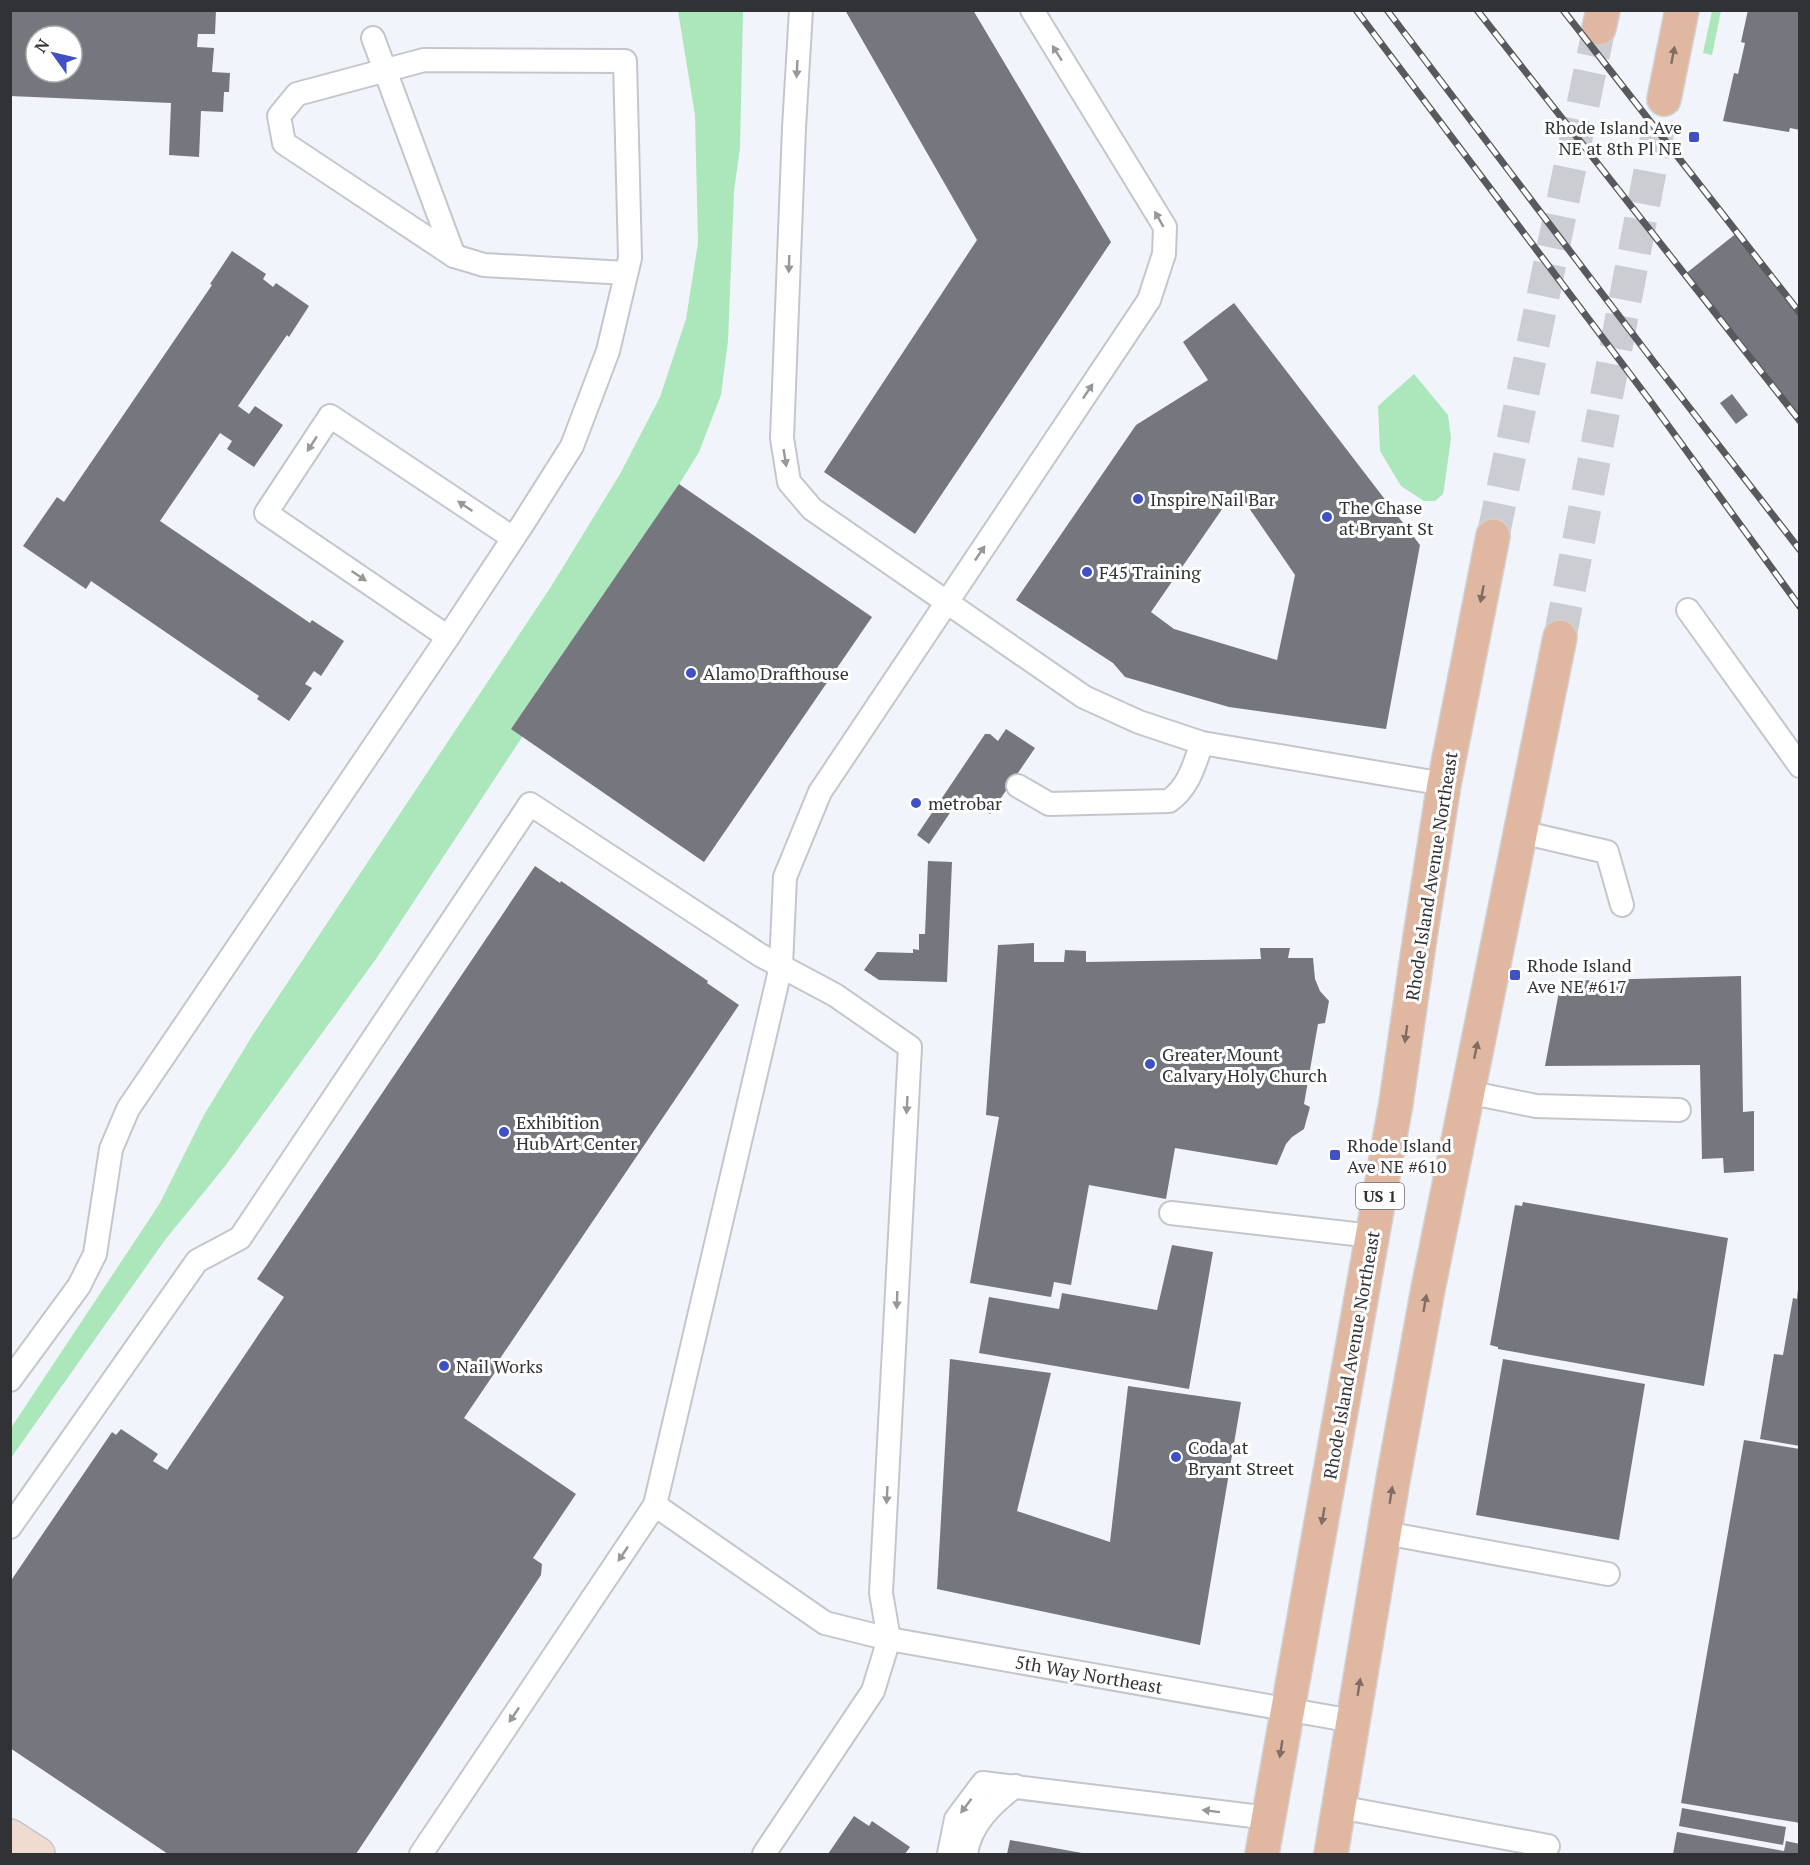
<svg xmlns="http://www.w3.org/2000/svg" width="1810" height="1865" viewBox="0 0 1810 1865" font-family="'PT Serif',serif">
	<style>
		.green { fill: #abe7ba }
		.building { fill: #76777e; fill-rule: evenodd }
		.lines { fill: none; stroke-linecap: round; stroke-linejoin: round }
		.primary-tunnel { stroke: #cbcdd3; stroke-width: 33; stroke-dasharray: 33 16; stroke-linecap: butt }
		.lane-casing { stroke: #c4c6ce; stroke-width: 26 }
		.secondary-casing { stroke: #c4c6ce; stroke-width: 36 }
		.primary-casing { stroke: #d2d2d3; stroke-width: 36 }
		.lane { stroke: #fff; stroke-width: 22 }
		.secondary { stroke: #efdbd0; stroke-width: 33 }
		.primary { stroke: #e0b8a1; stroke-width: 33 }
		.rail-casing { stroke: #58595d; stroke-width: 7 }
		.rail { stroke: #fff; stroke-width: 4.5; stroke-dasharray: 14; stroke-linecap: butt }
		.oneway { fill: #98989a }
		.oneway2 { fill: #806e66 }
		.poi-dot { fill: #4051c5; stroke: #fff; stroke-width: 2 }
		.labels { text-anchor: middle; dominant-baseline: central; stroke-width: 6; stroke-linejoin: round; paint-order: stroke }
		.shield { fill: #fff; stroke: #6f7072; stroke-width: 1.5 }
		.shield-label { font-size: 16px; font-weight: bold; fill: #313235 }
		.poi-label { font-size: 18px; fill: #313235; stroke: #fff; text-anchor: start }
		.street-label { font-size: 18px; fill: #313235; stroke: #fff }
	</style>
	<rect width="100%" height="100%" fill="#f2f4fb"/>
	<g class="green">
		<path d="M678 11H743L740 148 734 191 728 341 721 395 699 452 540 710 376 959 226 1165 165 1240 11 1458V1428L160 1203 204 1115 254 1033 552 585 620 474 660 397 686 319 698 243 695 115Z"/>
		<path d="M1712 11H1721L1712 55 1703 53Z"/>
		<path d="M1414 374 1448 415 1451 438 1444 489 1443 494 1435 501H1424L1401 486 1380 451 1378 406Z"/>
	</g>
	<g class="building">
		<path d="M10 10H216L215 34H198L197 47 214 48 212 72 230 73 229 92H224L223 112 201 111 199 157 169 155 171 103 10 96ZM36 36H72V72H36Z"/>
		<path d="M845 10H973L1111 242 915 534 824 472 977 240Z"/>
		<path d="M1748 10H1800V130L1790 128 1789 132 1723 121 1734 73 1738 74 1745 43 1741 42Z"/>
		<path d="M1738 232 1800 310V423L1684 275Z"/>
		<path d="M232 251 266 274 263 279 273 287 276 283 309 306 289 337 287 335 238 406 249 414 255 406 283 425 254 467 227 449 232 441 220 433 160 521 310 623 312 620 344 641 321 676 314 671 305 684 312 688 289 721 257 699 259 696 91 581 86 589 23 546 57 497 64 502 212 285 210 284Z"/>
		<path d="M1234 303 1420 545 1386 729 1229 707 1125 677 1113 663 1016 600 1136 425 1208 380 1183 342ZM1236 489 1295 575 1277 660 1174 629 1151 612Z"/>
		<path d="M1732 394 1748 415 1736 424 1720 403Z"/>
		<path d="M679 484 872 617 704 862 511 729Z"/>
		<path d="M1006 729 1035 748 990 814 962 795 929 844 917 835 985 734H990L998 741Z"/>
		<path d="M928 861 952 862 947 982 879 980 864 970 877 952 913 953V949L919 950V934H925Z"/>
		<path d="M535 866 560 883 561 881 708 981 707 983 739 1005 499 1360 502 1362 464 1418 576 1494 533 1558 542 1564 541 1575 356 1854H168L10 1748V1582L112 1432 116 1435 121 1429 158 1454 153 1461 167 1470 284 1297 257 1279Z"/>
		<path d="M1034 943V962H1064L1065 950 1086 951V962L1261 959 1260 948H1290L1288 958H1313L1315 979 1320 991 1329 1001 1325 1023 1318 1024 1304 1104 1310 1107 1304 1129 1292 1137 1286 1144 1277 1165 1175 1148 1166 1199 1089 1185 1071 1285 1054 1282 1051 1297 970 1283 999 1117 986 1115 998 945Z"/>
		<path d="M1741 976 1743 1112 1754 1111V1171L1724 1173 1723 1158 1702 1159 1700 1065 1545 1066 1561 981Z"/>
		<path d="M1523 1202 1728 1238 1704 1386 1498 1349V1347L1490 1345 1515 1205 1522 1206Z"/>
		<path d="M1172 1245 1213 1252 1189 1389 979 1353 989 1297 1059 1309 1062 1293 1157 1310Z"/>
		<path d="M1798 1289H1800V1446L1760 1439 1774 1354 1783 1355 1793 1298 1797 1299Z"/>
		<path d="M950 1359 1051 1373 1017 1511 1110 1542 1128 1386 1241 1402 1200 1645 937 1589Z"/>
		<path d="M1503 1359 1645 1384 1619 1540 1476 1515Z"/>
		<path d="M1744 1440 1800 1449V1823L1681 1803Z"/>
		<path d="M1682 1808 1786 1827 1783 1845 1679 1826Z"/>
		<path d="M854 1816 869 1826 872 1821 910 1847 905 1854H828Z"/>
		<path d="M1677 1832 1784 1851 1786 1841 1800 1844V1846L1798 1854H1673Z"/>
		<path d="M1010 1840 1082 1853V1854H1007Z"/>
	</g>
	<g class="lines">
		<g class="primary-tunnel">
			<path d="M1493 536 1599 28"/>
			<path d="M1560 637 1664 99"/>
		</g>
		<g class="lane-casing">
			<g id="lane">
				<path d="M801 10 794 128 782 438 789 482 812 509 1084 697 1139 722 1202 743 1444 784"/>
				<path d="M1032 10 1165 227 1164 254 1149 300 820 792 785 877 781 966 655 1505 825 1623 889 1639 1353 1721"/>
				<path d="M373 38 454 256"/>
				<path d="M1688 610 1800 766"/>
				<path d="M448 637 266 513 330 416 513 538"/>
				<path d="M1018 786 1049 804 1169 801C1189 787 1194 765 1202 743"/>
				<path d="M1521 832 1607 852 1622 905"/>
				<path d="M1467 1092 1536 1106 1679 1110"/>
				<path d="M1171 1213 1372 1236"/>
				<path d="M10 1380 79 1286 95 1254 111 1149 128 1109 448 637 524 522 572 446 608 351 630 258 625 61 424 60 297 94 279 116 284 143 454 256 484 265 626 273"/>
				<path d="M10 1527 197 1261 240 1238 530 804 760 955 835 995 910 1047 881 1593 889 1639 873 1691 764 1854"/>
				<path d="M1385 1533 1608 1574"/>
				<path d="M1339 1807 1548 1846"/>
				<path d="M421 1854 655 1505"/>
				<path d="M949 1854 956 1819 983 1783 1269 1818"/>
				<path d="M966 1854C970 1824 992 1804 1015 1786"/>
			</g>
		</g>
		<g class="secondary-casing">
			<path id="secondary" d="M10 1836 38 1854"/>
		</g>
		<g class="primary-casing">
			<g id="primary">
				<path d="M1599 28 1603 10"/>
				<path d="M1664 99 1682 10"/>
				<path d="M1262 1854 1396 1103 1420 937 1444 784 1493 536"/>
				<path d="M1331 1854 1393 1480 1428 1289 1560 637"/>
			</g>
		</g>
		<use href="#lane" class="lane"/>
		<use href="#secondary" class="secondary"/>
		<use href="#primary" class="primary"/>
		<g class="rail-casing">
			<g id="rail">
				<path d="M1356 10 1651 402 1800 607"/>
				<path d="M1387 10 1657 366 1800 550"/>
				<path d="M1477 10 1800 421"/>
				<path d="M1563 10 1800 313"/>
			</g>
		</g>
		<use href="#rail" class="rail"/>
	</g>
	<defs><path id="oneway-solid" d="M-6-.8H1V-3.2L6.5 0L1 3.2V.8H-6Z" transform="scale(1.5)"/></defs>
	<g class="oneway">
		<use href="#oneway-solid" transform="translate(1057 53) rotate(-122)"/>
		<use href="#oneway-solid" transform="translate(797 69) rotate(93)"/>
		<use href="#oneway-solid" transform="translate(1159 219) rotate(-120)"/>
		<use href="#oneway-solid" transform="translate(789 264) rotate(92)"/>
		<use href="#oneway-solid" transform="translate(1088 391) rotate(-56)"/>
		<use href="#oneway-solid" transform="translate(312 444) rotate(123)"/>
		<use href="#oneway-solid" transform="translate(785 458) rotate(81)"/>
		<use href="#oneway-solid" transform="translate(465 506) rotate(-146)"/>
		<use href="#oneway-solid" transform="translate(980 553) rotate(-56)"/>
		<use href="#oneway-solid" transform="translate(359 576) rotate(34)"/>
		<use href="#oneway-solid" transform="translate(907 1105) rotate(93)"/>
		<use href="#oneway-solid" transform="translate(897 1300) rotate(92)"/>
		<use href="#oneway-solid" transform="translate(887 1495) rotate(93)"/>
		<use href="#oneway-solid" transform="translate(623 1554) rotate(124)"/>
		<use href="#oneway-solid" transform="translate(514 1715) rotate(124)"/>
		<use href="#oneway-solid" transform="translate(966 1806) rotate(127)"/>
		<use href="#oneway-solid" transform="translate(1211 1811) rotate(-173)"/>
	</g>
	<g class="oneway2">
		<use href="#oneway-solid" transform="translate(1673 55) rotate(-79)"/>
		<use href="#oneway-solid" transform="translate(1482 594) rotate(101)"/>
		<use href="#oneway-solid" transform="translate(1406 1034) rotate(98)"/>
		<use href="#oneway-solid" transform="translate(1476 1050) rotate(-78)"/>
		<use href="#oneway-solid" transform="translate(1425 1303) rotate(-80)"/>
		<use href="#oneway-solid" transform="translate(1391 1495) rotate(-81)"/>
		<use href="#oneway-solid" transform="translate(1323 1516) rotate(100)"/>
		<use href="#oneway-solid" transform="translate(1359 1687) rotate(-81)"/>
		<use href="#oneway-solid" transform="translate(1281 1749) rotate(99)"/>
	</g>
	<g class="poi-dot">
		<rect x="1688" y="131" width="12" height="12" rx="3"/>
		<circle cx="1138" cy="499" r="6"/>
		<circle cx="1327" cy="517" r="6"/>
		<circle cx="1087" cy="572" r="6"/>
		<circle cx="691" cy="673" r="6"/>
		<circle cx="916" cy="803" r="6"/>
		<rect x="1509" y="969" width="12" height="12" rx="3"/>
		<circle cx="1150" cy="1064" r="6"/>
		<circle cx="504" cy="1132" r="6"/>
		<rect x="1329" y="1149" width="12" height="12" rx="3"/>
		<circle cx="444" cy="1366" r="6"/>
		<circle cx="1176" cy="1457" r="6"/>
	</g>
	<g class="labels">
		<rect class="shield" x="1356" y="1183" width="48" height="26" rx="4.5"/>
		<g class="shield-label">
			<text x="1380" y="1196">US 1</text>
		</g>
		<g class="poi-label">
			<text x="1682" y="127" text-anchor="end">Rhode Island Ave<tspan x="1682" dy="21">NE at 8th Pl NE</tspan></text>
			<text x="1150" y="499">Inspire Nail Bar</text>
			<text x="1339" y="507">The Chase<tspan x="1339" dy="21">at Bryant St</tspan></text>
			<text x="1099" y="572">F45 Training</text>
			<text x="703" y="673">Alamo Drafthouse</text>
			<text x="928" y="803">metrobar</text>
			<text x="1527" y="965">Rhode Island<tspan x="1527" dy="21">Ave NE #617</tspan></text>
			<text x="1162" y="1054">Greater Mount<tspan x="1162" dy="21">Calvary Holy Church</tspan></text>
			<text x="516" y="1122">Exhibition<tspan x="516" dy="21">Hub Art Center</tspan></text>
			<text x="1347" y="1145">Rhode Island<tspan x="1347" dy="21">Ave NE #610</tspan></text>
			<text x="456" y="1366">Nail Works</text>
			<text x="1188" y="1447">Coda at<tspan x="1188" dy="21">Bryant Street</tspan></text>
		</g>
		<g class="street-label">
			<text transform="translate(1431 876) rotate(-81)">Rhode Island Avenue Northeast</text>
			<text transform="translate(1351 1355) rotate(-80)">Rhode Island Avenue Northeast</text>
			<text transform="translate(1089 1674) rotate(10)">5th Way Northeast</text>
		</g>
	</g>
	<rect width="1810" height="1865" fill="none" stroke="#313235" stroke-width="24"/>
	<g transform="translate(54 54) rotate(304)"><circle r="28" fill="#ffffff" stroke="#adadae" stroke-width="1.5"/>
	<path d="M0-4.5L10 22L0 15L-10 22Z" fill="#4051c5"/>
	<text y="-9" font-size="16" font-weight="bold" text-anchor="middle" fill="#313235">N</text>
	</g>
</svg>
